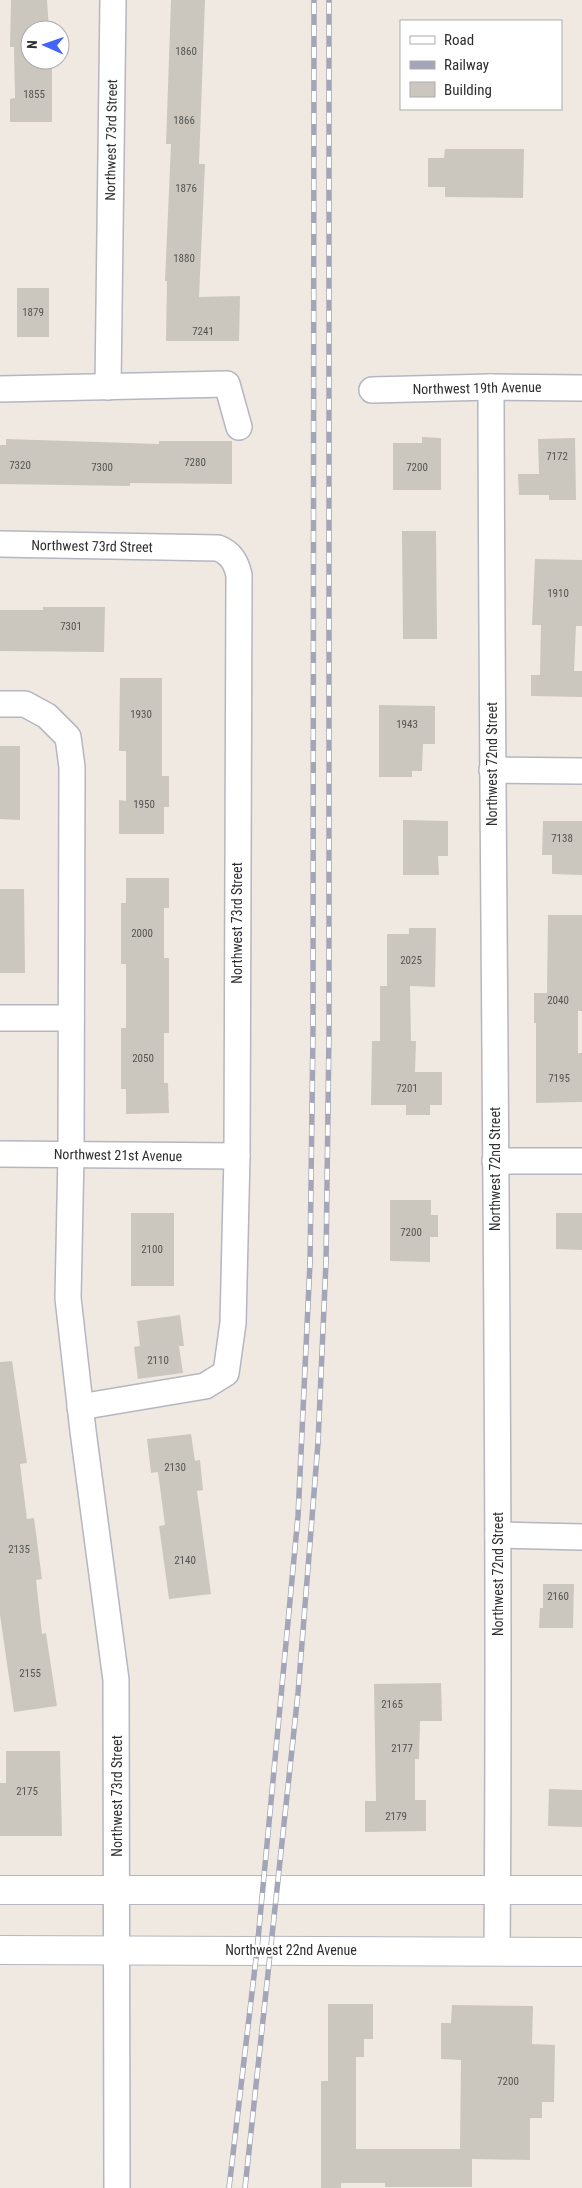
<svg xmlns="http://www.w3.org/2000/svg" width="582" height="2188" viewBox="0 0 582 2188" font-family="'Roboto Condensed',sans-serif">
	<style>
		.building { fill: #cbc7bf }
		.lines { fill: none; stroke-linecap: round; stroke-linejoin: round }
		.street-casing { stroke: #b4b7c1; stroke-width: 28 }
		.secondary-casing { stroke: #b4b7c1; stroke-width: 30 }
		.street { stroke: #fff; stroke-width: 25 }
		.secondary { stroke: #fff; stroke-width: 28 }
		.rail-casing { stroke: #a3a6b8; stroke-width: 5.5 }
		.rail { stroke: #fff; stroke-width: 4; stroke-dasharray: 11; stroke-linecap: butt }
		.labels { text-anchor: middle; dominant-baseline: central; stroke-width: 4; stroke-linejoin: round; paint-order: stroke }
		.number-label { font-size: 11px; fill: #555452 }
		.street-label { font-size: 14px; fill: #2e2e2e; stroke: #fff }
	</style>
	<rect width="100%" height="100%" fill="#efe9e1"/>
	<g class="building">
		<path d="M11 0H47L49 30H30V60H52V122H10V99L15 98 14 47H10Z"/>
		<path d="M171 0H205L199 164H205L199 297 240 296 239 341H166L167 281H165L171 144H166Z"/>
		<path d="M445 149H524L523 198 445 197V187H428V158H444Z"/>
		<rect x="17" y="288" width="32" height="49"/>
		<path d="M422 437 441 438V490H393V443H422Z"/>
		<path d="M575 438 576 500H549V495H519L518 474H539L538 439Z"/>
		<path d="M6 439 159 444V441H232V484L130 483V486L0 484V445H6Z"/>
		<path d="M402 531H436L437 639H403Z"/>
		<path d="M535 559 582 560V626H576L574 671H582V697L531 696V675H540L541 625H532Z"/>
		<path d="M43 607H105L104 652 0 651V610H43Z"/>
		<path d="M120 678H162V776H169V807H164V834H119V800L126 801V751H119Z"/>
		<path d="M379 705 435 706V744H423L422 771H412V777H379Z"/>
		<path d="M0 746H20V820L0 819Z"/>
		<path d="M403 820 448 821V856H438L439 875H403Z"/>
		<path d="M543 821H582V875L552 874V855H542Z"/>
		<path d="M126 878H169V908H164V958H169V1033H164V1083H168L169 1113 126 1114V1089H121V1028H126V964H121V903H126Z"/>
		<path d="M0 889H24L25 973H0Z"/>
		<path d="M548 915H582V1011H578V1053H582V1102L536 1103V1023H534V993H547Z"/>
		<path d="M409 928H436L435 987 410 986 411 1041H416L415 1072H442V1105H430V1115H406V1105H371L372 1041H380V986H387V934H409Z"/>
		<path d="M390 1200H431V1215H438V1237H430V1262L390 1261Z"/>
		<rect x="131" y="1213" width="43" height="73"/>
		<path d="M556 1213H582V1250L556 1249Z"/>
		<path d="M180 1315 184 1346H179L183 1373 138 1379 134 1347 140 1346 137 1321Z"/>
		<path d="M12 1361 27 1463 20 1464 27 1519 34 1518 42 1579 36 1580 42 1634 46 1633 57 1706 14 1712 0 1615V1362Z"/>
		<path d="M191 1434 195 1461 200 1460 203 1490 197 1491 211 1594 169 1599 159 1526 165 1525 158 1472 151 1473 147 1439Z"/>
		<path d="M543 1584H574L573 1628H539L540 1608H543Z"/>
		<path d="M441 1683 442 1721H420L419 1759H415V1800H426V1831L365 1832V1801H376L374 1684Z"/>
		<path d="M6 1751H60L62 1836H0V1783H6Z"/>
		<path d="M549 1789 582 1790V1827L548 1826Z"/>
		<path d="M328 2004H373V2039H364V2057H356V2149H460L461 2060 441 2059V2023H451L452 2005 533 2006 532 2044 555 2045 554 2102H542V2118H530V2160L472 2159V2187H385V2183H341V2188H321V2081H328Z"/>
	</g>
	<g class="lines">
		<g class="street-casing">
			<g id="street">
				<path d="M108 387 113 0"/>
				<path d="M491 387C492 908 501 1430 497 1952"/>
				<path d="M0 389 227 384 239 427"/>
				<path d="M372 390 491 387 582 388"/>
				<path d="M0 544 218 548C231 553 236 562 239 575L237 1156 233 1323 226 1373 205 1386 80 1407"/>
				<path d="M0 704H25L47 716 68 737 72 767 71 1154 68 1298 83 1431 116 1680 117 2188"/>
				<path d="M492 770 582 771"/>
				<path d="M0 1018H71"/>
				<path d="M0 1154 237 1156"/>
				<path d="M495 1161H582"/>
				<path d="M498 1535 582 1537"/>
			</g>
		</g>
		<g class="secondary-casing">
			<g id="secondary">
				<path d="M0 1890H582"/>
				<path d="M0 1950 582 1952"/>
			</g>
		</g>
		<use href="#street" class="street"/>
		<use href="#secondary" class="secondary"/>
		<g class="rail-casing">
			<g id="rail">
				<path d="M229 2188 257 1950 298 1516 310 1263 313 1030 314 0"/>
				<path d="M245 2188 298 1693 318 1443 326 1262 329 1032V0"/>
			</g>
		</g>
		<use href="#rail" class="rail"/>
	</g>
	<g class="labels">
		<g class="number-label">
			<text x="186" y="51">1860</text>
			<text x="34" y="94">1855</text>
			<text x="184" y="120">1866</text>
			<text x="186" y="188">1876</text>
			<text x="184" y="258">1880</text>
			<text x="33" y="312">1879</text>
			<text x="203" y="331">7241</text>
			<text x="557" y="456">7172</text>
			<text x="195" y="462">7280</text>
			<text x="20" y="465">7320</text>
			<text x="102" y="467">7300</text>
			<text x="417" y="467">7200</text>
			<text x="558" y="593">1910</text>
			<text x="71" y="626">7301</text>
			<text x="141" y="714">1930</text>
			<text x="407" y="724">1943</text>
			<text x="144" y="804">1950</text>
			<text x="562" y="838">7138</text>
			<text x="142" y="933">2000</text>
			<text x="411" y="960">2025</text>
			<text x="558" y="1000">2040</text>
			<text x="143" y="1058">2050</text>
			<text x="559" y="1078">7195</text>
			<text x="407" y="1088">7201</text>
			<text x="411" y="1232">7200</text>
			<text x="152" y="1249">2100</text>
			<text x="158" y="1360">2110</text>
			<text x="175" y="1467">2130</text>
			<text x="19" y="1549">2135</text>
			<text x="185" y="1560">2140</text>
			<text x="558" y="1596">2160</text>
			<text x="30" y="1673">2155</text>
			<text x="392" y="1704">2165</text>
			<text x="402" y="1748">2177</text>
			<text x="27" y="1791">2175</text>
			<text x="396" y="1816">2179</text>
			<text x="508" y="2081">7200</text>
		</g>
		<g class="street-label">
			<text transform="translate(111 140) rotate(-89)">Northwest 73rd Street</text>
			<text transform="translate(477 388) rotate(-1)">Northwest 19th Avenue</text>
			<text transform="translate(92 546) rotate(1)">Northwest 73rd Street</text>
			<text transform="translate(492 764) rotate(-90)">Northwest 72nd Street</text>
			<text transform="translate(237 923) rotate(-90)">Northwest 73rd Street</text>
			<text transform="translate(118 1155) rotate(1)">Northwest 21st Avenue</text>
			<text transform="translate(495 1169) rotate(-90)">Northwest 72nd Street</text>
			<text transform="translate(498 1574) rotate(-90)">Northwest 72nd Street</text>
			<text transform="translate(117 1796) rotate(-90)">Northwest 73rd Street</text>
			<text x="291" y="1950">Northwest 22nd Avenue</text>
		</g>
	</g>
	<rect x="400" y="20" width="162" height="90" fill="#ffffff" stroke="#ababab"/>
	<rect x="410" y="36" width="25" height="8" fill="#ffffff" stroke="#ababab"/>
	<text x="444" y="45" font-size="15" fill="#2e2e2e">Road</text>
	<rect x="410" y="61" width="25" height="8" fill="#a3a6b8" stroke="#ababab"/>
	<text x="444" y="70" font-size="15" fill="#2e2e2e">Railway</text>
	<rect x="410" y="82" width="25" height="15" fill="#cbc7bf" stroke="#ababab"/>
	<text x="444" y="95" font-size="15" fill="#2e2e2e">Building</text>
	<g transform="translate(45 45) rotate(272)"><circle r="24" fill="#ffffff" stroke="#ababab"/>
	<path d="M0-4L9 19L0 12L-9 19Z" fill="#4264fb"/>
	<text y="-8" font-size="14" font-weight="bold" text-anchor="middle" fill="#2e2e2e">N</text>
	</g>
</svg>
